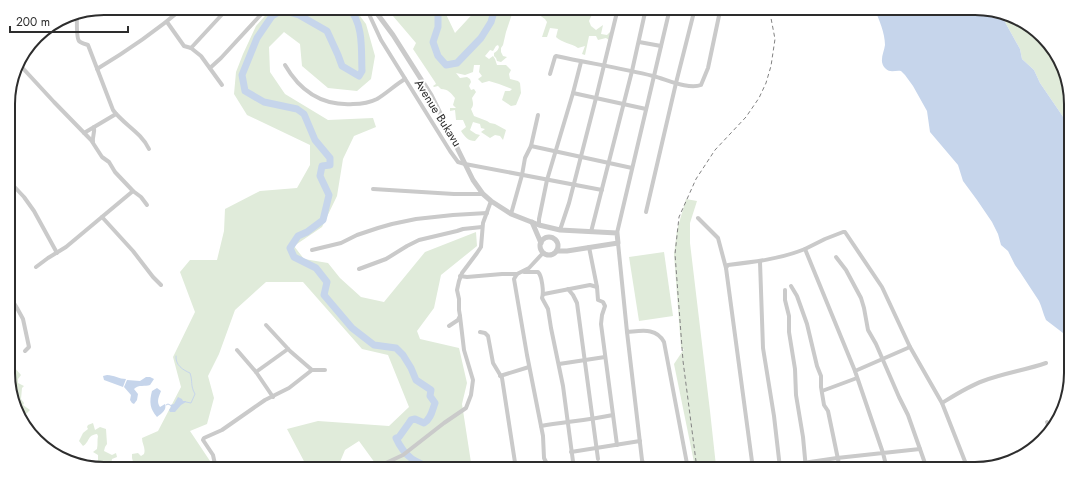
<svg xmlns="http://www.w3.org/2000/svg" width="1079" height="477" viewBox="0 0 1079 477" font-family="Jost,sans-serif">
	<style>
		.green { fill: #e0ebda }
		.water { fill: #c6d5eb }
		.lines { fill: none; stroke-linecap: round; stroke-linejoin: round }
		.stream { stroke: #c6d5eb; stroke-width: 1 }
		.river { stroke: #c6d5eb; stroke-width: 7 }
		.minor { stroke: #cacaca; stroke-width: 4 }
		.tertiary { stroke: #cacaca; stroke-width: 5 }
		.rail { stroke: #828282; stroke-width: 1; stroke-dasharray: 4 3; stroke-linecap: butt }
		.labels { text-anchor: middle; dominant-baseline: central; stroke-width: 4; stroke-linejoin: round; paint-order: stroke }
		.street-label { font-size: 12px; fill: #2d2d2d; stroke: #fff }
		.rim { fill: none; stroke: #2d2d2d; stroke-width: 2 }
	</style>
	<rect width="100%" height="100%" fill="#fff"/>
	<g class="green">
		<path d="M272 8H354L366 24 375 56 371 79 357 91 328 88 302 66 300 44 284 32 269 47 270 72 285 94 328 120 373 118 376 127 354 136 343 159 337 196 322 227 294 246 304 259 328 263 340 278 361 297 384 302 425 252 476 232 477 246 441 275 434 308 417 331 420 339 459 348 467 383 462 404 472 469H386L383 461 375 463 359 441 345 450 337 469H306V465L287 429 318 421 389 426 409 407 388 355 362 349 303 282H266L235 310 219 354 208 376 214 398 207 424 190 431 212 464 207 469H194L192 464 185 467 186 469H135L132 458V454L138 453 141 456 144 454C146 448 142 444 142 438L158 431 181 387 173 357 195 312 180 272 190 260H217L224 231 225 209 260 191 297 188 310 165V145L247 115 234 94 236 72 243 54 256 26Z"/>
		<path d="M387 8H443L455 33 478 8H514L506 32 503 45 501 48V52L503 56 507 57 501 62 497 61 496 58 494 56V53C497 51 498 50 499 47L498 45 496 46 493 51 490 50 485 56 489 59 493 56 495 59 497 65H506L511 70 509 74 510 79 518 81 520 83 521 93 516 105 511 106 502 100 505 91H510L512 89 499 84 489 81 482 83 478 79 482 76 479 72 480 65H474L473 72 465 75 456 73 460 78 467 77 470 79 471 82 469 86 471 90 474 89 476 92 472 98C473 103 474 105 471 109L474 116 487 121 490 123 495 124 506 130 503 140 500 136 495 135 490 138 481 132 485 129 481 128 480 124 473 122 470 130 476 134 480 135 475 141C468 141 465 137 461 131L466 127 463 120H456L455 110 450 111V108H456L453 105 455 98C451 93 448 89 441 89L438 86 434 87 433 86 436 84 435 82 413 49 416 43 387 9Z"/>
		<path d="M536 8H593L594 10 589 21 591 26 596 30 603 25 601 34 607 35 611 31 609 40 606 38 598 40 596 36H589L585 55 582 54 585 46 578 48C571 43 562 43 556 37L558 29 550 28 547 37H542L547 22 545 19 535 12Z"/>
		<path d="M1000 13 1012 15 1051 46 1070 92V127L1040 83 1034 70 1022 59 1020 49Z"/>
		<path d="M686 199 697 201 690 223V243L710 411 716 466 695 467 674 364 684 349 681 348 674 255 677 230Z"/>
		<path d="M664 252 673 316 639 321 629 257Z"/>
		<path d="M9 366H13L21 375 18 379V383L24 386 22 388 21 399 24 403 23 405 30 410 24 416 25 420 24 421 9 385 11 383 9 376Z"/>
		<path d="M93 423 95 430 100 427 106 429 107 444 105 447 104 451 112 455 116 453 117 457 112 459 111 465 117 469 101 468 103 465H94L98 460V455L93 452 97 449C98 444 97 440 98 436L97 434C87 435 90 442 83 446L79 441 83 433 88 429 87 427 88 425Z"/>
	</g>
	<g class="water">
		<path d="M874 8H975L1000 13 1020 49 1022 59 1034 70 1040 83 1070 127 1071 357 1066 348 1063 333 1046 320C1043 314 1042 307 1039 301L1020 272 1015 265 1008 251 1001 245 998 234 992 222 977 200 963 181 958 165 930 132 927 111 913 86 905 75 901 71C896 70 890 73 886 69 878 62 884 53 885 45 885 33 879 19 874 8Z"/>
		<path d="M107 375C114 375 119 379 126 379L123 387 104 380 103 376Z"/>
		<path d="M146 377H150L154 379 150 385C145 387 139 384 134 389L138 394 137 400 134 404 132 403 130 400 131 395 124 387 127 380 140 381Z"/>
		<path d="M157 388 161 391C159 396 156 402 160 407L165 404C167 410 162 413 157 417 150 409 149 402 152 391Z"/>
		<path d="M178 397 182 399 183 401H186V402L181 405 175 412H170L169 410 171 407 170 405 174 404Z"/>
	</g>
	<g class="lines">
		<g class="stream">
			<path d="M176 356C175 365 183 370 190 373 193 382 190 385 195 394L191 403 186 402"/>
			<path d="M166 405 168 404 170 405"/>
		</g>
		<g class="river">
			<path d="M349 8C364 25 361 50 362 71L359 76 342 66 338 55 327 31 299 15 282 10 272 16 257 38 242 75 245 91 264 102 297 109 304 114 315 140 330 158V165L322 166 320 176 329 195 323 220 307 232 298 236 290 248 294 257 316 268 327 282 324 295 352 328 374 345 396 348 403 355 411 368 416 380 431 390 430 396 435 403C432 411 431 419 424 423L415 419 411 420 409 423 399 437 396 438C400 447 404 453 412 459 417 463 424 463 427 469"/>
			<path d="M438 8V27L433 42 438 56 446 65 457 63 481 38 491 22 493 15V8"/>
		</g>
		<g class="minor">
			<path d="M367 8 368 12 381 40 450 151 458 162 465 164 602 190"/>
			<path d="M77 13C77 19 76 37 79 41 81 43 85 44 88 45L113 110C123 124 141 132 149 149"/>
			<path d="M167 22 184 46 191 48 201 56 222 85"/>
			<path d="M639 42 661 46"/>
			<path d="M191 48 228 8"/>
			<path d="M18 63 54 102 91 140 102 157 109 162 115 172 133 191 141 197 147 205"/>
			<path d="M285 65C300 91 322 106 353 104 361 104 371 102 377 99 387 93 395 85 405 79"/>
			<path d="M210 68 221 58 267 8"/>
			<path d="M97 69C127 51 156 31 183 8"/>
			<path d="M550 74 555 57 556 56C588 63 621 68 653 76 666 79 688 90 701 85L708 68 720 11"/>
			<path d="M573 93 646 109"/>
			<path d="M84 133 116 114"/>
			<path d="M93 142C92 137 95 133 94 127"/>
			<path d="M531 146 632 168"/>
			<path d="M8 180 24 197 34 211 57 253"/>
			<path d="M373 189 454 194H483"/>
			<path d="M646 212 676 83 695 8"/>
			<path d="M511 214 522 175 525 158 531 146 538 115"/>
			<path d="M102 217 133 251 153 277 161 285"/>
			<path d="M698 218 718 238 726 268"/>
			<path d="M539 225V219L547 180 573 93 581 62"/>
			<path d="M560 230 569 203 596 98 618 8"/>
			<path d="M591 232 632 71 646 8"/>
			<path d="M617 233 670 8"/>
			<path d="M618 243 627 332C641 331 656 327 664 342L688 469"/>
			<path d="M589 247 597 287 598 300 603 302 605 306 602 315 601 324 617 445"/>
			<path d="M312 250 341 243 357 235 378 228 392 224 416 219 453 215 487 213"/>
			<path d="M543 253 529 268 517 274 514 279 527 355 543 436 544 458 548 466V469"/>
			<path d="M836 257 846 270 861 298 864 308 868 330 876 344 899 397 908 415 927 469"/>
			<path d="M760 262 763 348 774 416 780 468"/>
			<path d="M36 267 48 258 66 247 133 191"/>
			<path d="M359 269 386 259 407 246 419 240 457 231 463 229 482 227"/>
			<path d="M524 272H538C542 276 544 292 542 298L548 309 551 328 563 386 574 469"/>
			<path d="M460 276 467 277 502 274H517"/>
			<path d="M791 286 797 296 807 324 817 366 821 376V387L824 405 828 411 833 435 840 469"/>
			<path d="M568 289 573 295 577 303 598 459"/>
			<path d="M785 290V300L789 316V332L795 369 796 395 803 437 806 469"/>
			<path d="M544 294 590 285 597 287"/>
			<path d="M9 295 17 308 23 319 29 347 25 351"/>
			<path d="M266 325 290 351 312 370"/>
			<path d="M449 326 458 320 460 316 459 310V299L457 290 459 281 462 273 477 253 481 247 483 223 491 201"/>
			<path d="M480 332 485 333 488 336 493 363 502 378 516 469"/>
			<path d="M627 332 642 460 645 469"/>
			<path d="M237 350 256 372 273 397"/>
			<path d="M559 364 605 357"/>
			<path d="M855 371 805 249 825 239 843 232H845L882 287 910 347"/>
			<path d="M256 372 288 349"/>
			<path d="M500 376 529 367"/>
			<path d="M822 391 857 378"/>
			<path d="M942 403C955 395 969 386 983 381 1004 373 1026 370 1046 363"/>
			<path d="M1047 422 1049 427"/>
			<path d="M541 426C565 422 589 420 613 415"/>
			<path d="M571 452 640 441"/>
			<path d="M216 469 213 455 203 440 204 438 222 430 265 400 289 388 312 370H325"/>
			<path d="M373 469 403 455 444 423 466 408 471 395 473 380 464 350 460 316"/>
			<path d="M753 469 726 268 728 265C754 262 780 259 805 249"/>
			<path d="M762 469 837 458 883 453 855 371 910 347 942 403 968 469"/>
			<path d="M887 469 883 453 920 449"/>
		</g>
		<g class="tertiary">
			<path d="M373 8 393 35 431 95 473 180 483 194 491 201 511 214 539 225 560 230 617 233 618 243 567 251H557"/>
			<path d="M532 222 541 243"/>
			<circle cx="549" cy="246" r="9"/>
		</g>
		<path class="rail" d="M697 469 683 361 675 254 679 217 696 179 715 150 746 117 759 98 766 83 771 66 775 39 770 13 768 8"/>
	</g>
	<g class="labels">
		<g class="street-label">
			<text transform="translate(438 113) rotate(58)">Avenue Bukavu</text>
		</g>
	</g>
	<path d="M0 0H1079V477H0ZM104 15H975A89 89 0 0 1 1064 104V373A89 89 0 0 1 975 462H104A89 89 0 0 1 15 373V104A89 89 0 0 1 104 15Z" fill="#fff" fill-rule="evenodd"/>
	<path class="rim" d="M104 15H975A89 89 0 0 1 1064 104V373A89 89 0 0 1 975 462H104A89 89 0 0 1 15 373V104A89 89 0 0 1 104 15Z"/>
	<path d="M10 26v6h118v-6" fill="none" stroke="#2d2d2d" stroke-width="2"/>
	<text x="16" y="26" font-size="12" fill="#2d2d2d" stroke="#ffffff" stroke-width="3" paint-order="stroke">200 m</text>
</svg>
